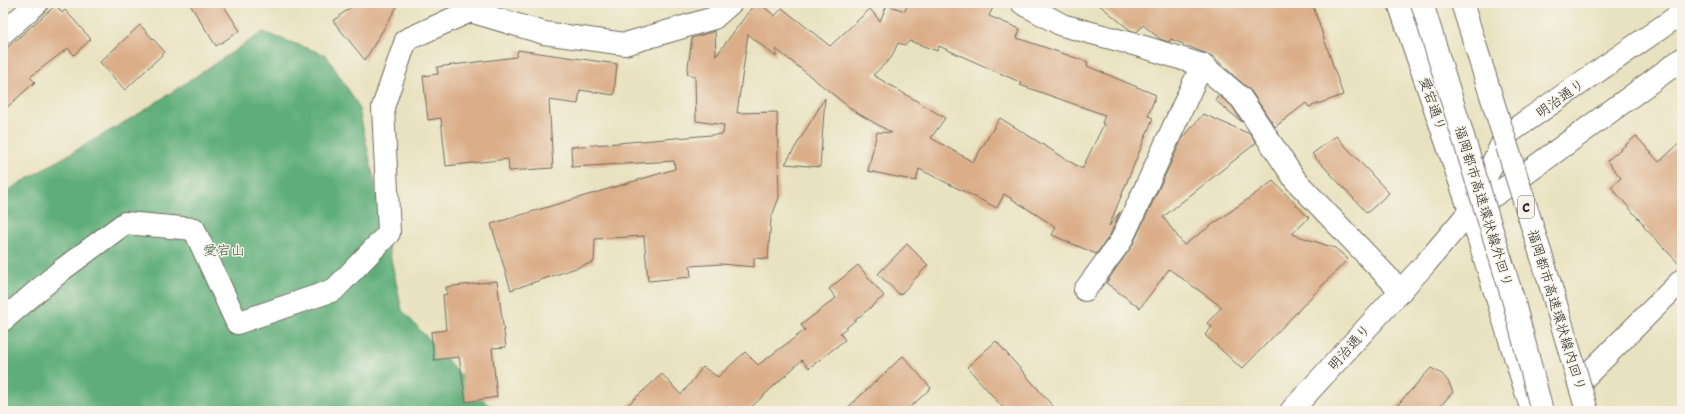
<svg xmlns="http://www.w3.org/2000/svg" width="1685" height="414" viewBox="0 0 1685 414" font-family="'Shantell Sans','Klee One',sans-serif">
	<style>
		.forest { fill: #5eae79; stroke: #446c52 }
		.building { fill: #dbae89; fill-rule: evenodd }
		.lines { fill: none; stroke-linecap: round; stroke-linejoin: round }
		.pedestrian-casing { stroke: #6e6b5f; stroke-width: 24 }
		.minor-casing { stroke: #6e6b5f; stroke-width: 24 }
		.tertiary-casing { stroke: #6e6b5f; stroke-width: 24 }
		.pedestrian { stroke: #fff; stroke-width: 22 }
		.minor { stroke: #fff; stroke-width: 22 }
		.tertiary { stroke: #fff; stroke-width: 22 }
		.motorway-bridge-casing { stroke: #6e6b5f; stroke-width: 24; stroke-linecap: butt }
		.motorway-bridge { stroke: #fff; stroke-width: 22 }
		.labels { text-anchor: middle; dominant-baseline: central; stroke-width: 3; stroke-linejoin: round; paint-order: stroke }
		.shield { fill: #f7f3e8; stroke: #686764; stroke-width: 1 }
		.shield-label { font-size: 13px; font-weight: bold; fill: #2b2b2b }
		.street-label { font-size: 14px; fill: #2b2b2b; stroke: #f7f3e8 }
		.park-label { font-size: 14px; fill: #415b49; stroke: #f7f3e8 }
	</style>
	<rect width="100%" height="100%" fill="#f7f3e8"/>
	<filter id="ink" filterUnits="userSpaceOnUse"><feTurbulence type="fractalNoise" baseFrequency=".025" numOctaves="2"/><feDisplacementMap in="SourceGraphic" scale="8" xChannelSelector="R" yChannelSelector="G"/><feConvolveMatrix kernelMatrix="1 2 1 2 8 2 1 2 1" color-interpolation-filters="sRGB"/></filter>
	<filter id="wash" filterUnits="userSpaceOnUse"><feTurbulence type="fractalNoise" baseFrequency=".012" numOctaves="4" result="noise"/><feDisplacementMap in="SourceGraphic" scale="16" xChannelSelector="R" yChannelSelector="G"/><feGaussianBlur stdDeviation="0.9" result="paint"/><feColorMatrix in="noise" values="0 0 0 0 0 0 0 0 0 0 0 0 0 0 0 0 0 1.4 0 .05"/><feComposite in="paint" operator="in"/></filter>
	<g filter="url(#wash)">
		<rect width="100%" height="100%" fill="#e9e2c0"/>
		<path class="forest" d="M263 32 326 55 358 105 402 310 487 404 506 411H3V193L140 113Z"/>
		<g id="blocks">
			<g class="building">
				<path d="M189 3H222L240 31 216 46Z"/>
				<path d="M356 3H399L365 60 333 21Z"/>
				<path d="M755 3H759L775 16 782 8 830 46 870 9 880 21 887 5 905 11 908 3H995L989 16 1020 29 1017 38 1088 62 1087 66 1156 95 1148 116 1153 118 1109 226 1120 212 1110 235 1096 254 1052 235 1056 227 1004 194 997 208 919 169 916 181 868 171 877 132 892 133 854 111 776 49V57L748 34 737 113 777 112 779 198 771 218 768 259 754 258V267L721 264 690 266 691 277 648 281 644 236 595 239 594 262 511 290 491 224 675 169 674 161 572 167 571 147 723 134 724 125 696 121 695 76 687 74 692 38 715 31 716 56ZM910 41 937 51 939 46 1022 83 1020 85 1105 115 1102 123 1104 124 1082 169 1000 118 973 162 931 138 945 118 873 75 891 58 898 43 905 45Z"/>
				<path d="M1097 3H1312L1343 95 1309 107 1306 103 1275 127 1251 91 1212 56 1171 39 1169 42 1160 39 1143 25 1137 32 1130 30Z"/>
				<path d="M56 5 62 13 65 10 91 39 74 55 68 48 30 77 35 82 3 111V51Z"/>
				<path d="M140 25 165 52 125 90 100 62Z"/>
				<path d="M518 50 617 64 614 95 580 90 578 104 549 100 553 168 509 171 508 159 446 166 441 118 428 120 423 76 438 74 437 67 516 57Z"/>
				<path d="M1218 95 1232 106 1242 122 1215 100Z"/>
				<path d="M825 98 820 167 785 164Z"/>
				<path d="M1203 114 1250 134 1256 143 1163 217 1184 245 1273 181 1309 218 1292 234 1335 248 1348 259 1242 369 1205 335 1212 327 1207 323 1222 307 1169 269 1140 308 1106 283 1132 246 1182 139Z"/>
				<path d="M1336 136 1389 193 1367 213 1312 154Z"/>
				<path d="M1636 136 1659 162 1682 141V267L1643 226 1644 225 1611 187 1621 178 1607 161Z"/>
				<path d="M907 244 928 265 900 295 878 274Z"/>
				<path d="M858 265 884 296 840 333 845 340 809 368 802 360 747 411H621L662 374 681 395 703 367 718 377 745 352 758 365 805 330 801 325 836 298 829 289Z"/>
				<path d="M497 281 506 347 492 348 497 397 466 402 459 357 434 360 431 332 446 330 443 295 447 294 446 287Z"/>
				<path d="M996 341 1057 411H1006L967 367Z"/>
				<path d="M903 356 931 388 906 411H844Z"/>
				<path d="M1431 368 1442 374 1448 381 1453 392 1436 411H1392Z"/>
			</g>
		</g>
	</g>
	<g filter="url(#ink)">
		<use href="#blocks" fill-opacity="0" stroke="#6e6b5f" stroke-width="1"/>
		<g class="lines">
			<g class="pedestrian-casing">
				<path id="pedestrian" d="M1085 290 1121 241 1202 65"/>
			</g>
			<g class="minor-casing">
				<g id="minor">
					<path d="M1022 3 1062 25 1144 47 1202 65 1241 98 1296 181 1401 291"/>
					<path d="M3 33 37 3"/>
					<path d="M3 320 63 269 125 223 194 229 237 323 334 290 389 233 383 107 406 40 470 11 544 33 625 44 714 18 731 3"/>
					<path d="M1579 383 1682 280"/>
				</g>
			</g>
			<g class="tertiary-casing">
				<g id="tertiary">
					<path d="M1399 3 1470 211 1532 411"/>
					<path d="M1470 211 1514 182 1682 59"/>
					<path d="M1291 411 1426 263 1470 211 1506 135 1682 13"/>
				</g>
			</g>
			<use href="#pedestrian" class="pedestrian"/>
			<use href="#minor" class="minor"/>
			<use href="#tertiary" class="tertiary"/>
			<g class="motorway-bridge-casing">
				<g id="motorway-bridge">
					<path d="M1422 3 1513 299 1542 411"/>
					<path d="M1462 3 1548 277 1587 411"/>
				</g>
			</g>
			<use href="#motorway-bridge" class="motorway-bridge"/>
		</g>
	</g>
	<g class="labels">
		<rect class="shield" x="1518" y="196" width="16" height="22" rx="3"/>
		<g class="shield-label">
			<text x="1526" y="207">C</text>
		</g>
		<g class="street-label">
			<text transform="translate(1560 98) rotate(-35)">明治通り</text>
			<text transform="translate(1433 104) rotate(71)">愛宕通り</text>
			<text transform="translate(1484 206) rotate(73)">福岡都市高速環状線外回り</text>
			<text transform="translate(1557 310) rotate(73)">福岡都市高速環状線内回り</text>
			<text transform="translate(1349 347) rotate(-48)">明治通り</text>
		</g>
		<g class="park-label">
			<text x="224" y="250">愛宕山</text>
		</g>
	</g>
	<rect width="1685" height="414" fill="none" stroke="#f7f3e8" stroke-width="16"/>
</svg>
